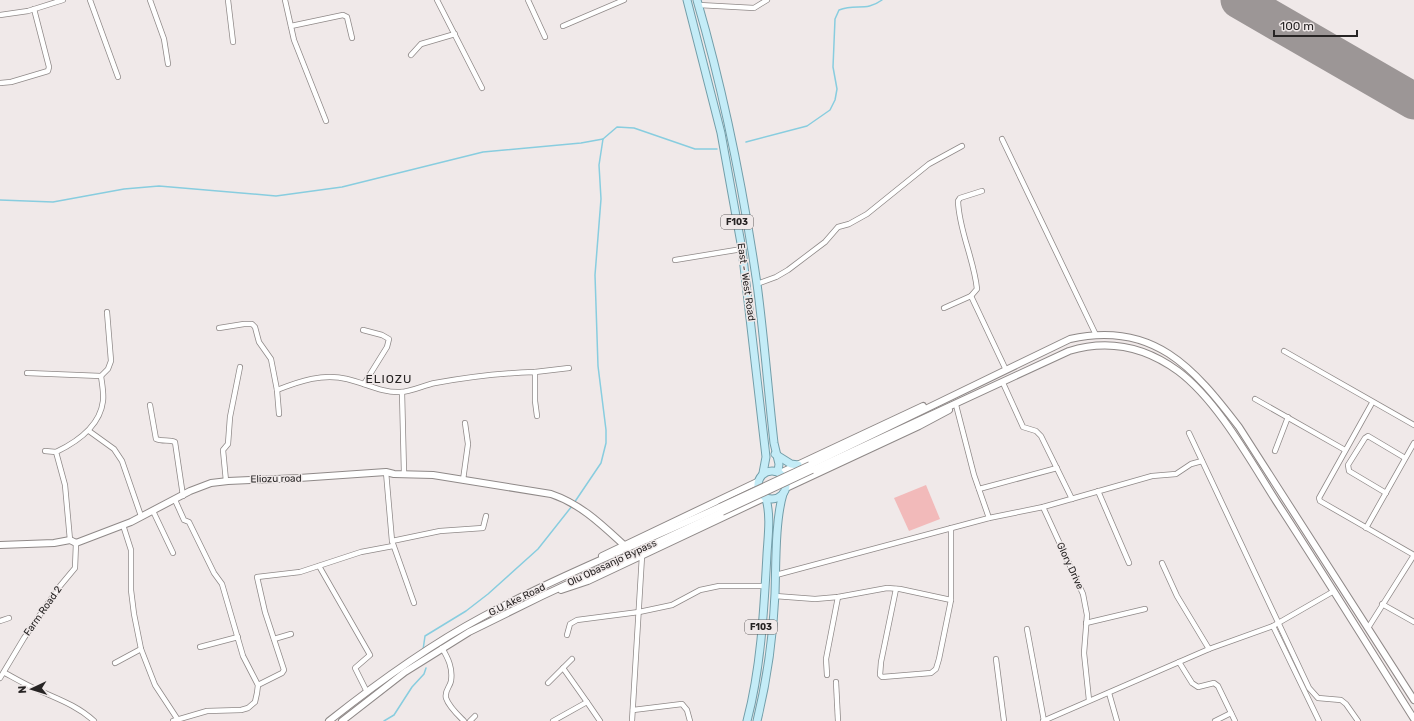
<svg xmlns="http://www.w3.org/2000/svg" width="1414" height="721" viewBox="0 0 1414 721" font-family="Rubik,sans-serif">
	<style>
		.green { fill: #f2baba }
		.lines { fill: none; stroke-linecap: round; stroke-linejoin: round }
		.stream { stroke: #88cddf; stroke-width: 1.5 }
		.runway { stroke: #9c9696; stroke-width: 37 }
		.street-casing { stroke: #8f8988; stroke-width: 6 }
		.secondary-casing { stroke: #8f8988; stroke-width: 8 }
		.primary-casing { stroke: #739ea9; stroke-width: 9 }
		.street { stroke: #fff; stroke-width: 4.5 }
		.secondary { stroke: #fff; stroke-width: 6 }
		.primary { stroke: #c4ecf7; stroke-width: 7 }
		.secondary-bridge-casing { stroke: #8f8988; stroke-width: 8; stroke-linecap: butt }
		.secondary-bridge { stroke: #fff; stroke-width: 6 }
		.labels { text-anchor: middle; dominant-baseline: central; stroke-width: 3; stroke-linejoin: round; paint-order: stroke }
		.shield { fill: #f0e9e9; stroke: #635f5f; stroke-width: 1 }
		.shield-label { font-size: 9px; font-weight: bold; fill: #272424 }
		.street-label { font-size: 10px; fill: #272424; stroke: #f0e9e9 }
		.quarter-label { font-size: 12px; letter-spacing: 1px; fill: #272424; stroke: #f0e9e9 }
	</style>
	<rect width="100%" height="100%" fill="#f0e9e9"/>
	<path class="green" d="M926 485 940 519 909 531 894 498Z"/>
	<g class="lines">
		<g class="stream">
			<path d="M746 142 807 126 830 110 835 100 837 89 833 67 835 19 839 10C856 3 866 12 882 0"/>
			<path d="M0 200 53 202 124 189 159 186 276 196 342 187 483 152 581 143 603 139"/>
			<path d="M574 503 601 463 606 443V430L598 366 595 275 601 199 599 165 603 139 617 127 634 128 695 149H717"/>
			<path d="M423 650 425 636 466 611 488 594 538 549 572 506"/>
			<path d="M384 721 394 715 412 687 424 674 426 668"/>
		</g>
		<path class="runway" d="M1239 0 1414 101"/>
		<g class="street-casing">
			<g id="street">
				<path d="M90 0 118 77"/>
				<path d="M150 0 164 39 168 64"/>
				<path d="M228 0 233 42"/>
				<path d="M285 0 294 40 326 121"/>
				<path d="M437 0 482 88"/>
				<path d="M528 0 545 37"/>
				<path d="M699 5 754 8 767 0"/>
				<path d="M0 15 28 11 63 0"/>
				<path d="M291 26 343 15 347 17 352 38"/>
				<path d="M563 26 624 0"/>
				<path d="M411 55 421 44 455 34"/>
				<path d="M0 83 11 82 48 71 49 67 34 9"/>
				<path d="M1002 139 1096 335"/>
				<path d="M675 260 742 249"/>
				<path d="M757 284 776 277 788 270 825 242 838 227 849 224 867 214 929 164 962 146"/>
				<path d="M971 296 977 289C974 259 959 231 958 201L960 198 982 191"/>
				<path d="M944 308 971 296 1006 370"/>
				<path d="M219 328 244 324H252L255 327 259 342 271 359 277 390 279 414"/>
				<path d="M363 330 382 335 389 339 387 347 364 384"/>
				<path d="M1284 351 1414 425"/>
				<path d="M535 372 569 368"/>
				<path d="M27 373 101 376 108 369 111 361 107 312"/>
				<path d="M1003 383 1023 427 1036 431 1041 436 1072 499"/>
				<path d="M277 390C300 381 323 373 347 379 365 383 382 393 400 392 411 392 424 385 435 383 468 377 501 373 535 372V401L537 416"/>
				<path d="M402 392 404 473"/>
				<path d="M1255 399 1345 450"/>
				<path d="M150 405 156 439C163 442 169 439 175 442L183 496"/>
				<path d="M956 405 974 475 989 518"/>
				<path d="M89 431 114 449 122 461 141 516"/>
				<path d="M1189 433 1309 688 1318 698 1341 700 1346 704 1358 721"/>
				<path d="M45 451 56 452"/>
				<path d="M1275 451 1288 417"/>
				<path d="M386 472 392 541 414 603"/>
				<path d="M463 480 468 444 465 423"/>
				<path d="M226 481 223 450 228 444 230 417 240 367"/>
				<path d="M979 489 1057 468"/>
				<path d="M1098 491 1129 563"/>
				<path d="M1386 493 1349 471 1348 465 1365 438 1368 436 1405 458"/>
				<path d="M1043 507 1083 594 1087 615 1084 653 1089 700"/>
				<path d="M153 511 173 553"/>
				<path d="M123 525 131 550V590L134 614 141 649 155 685 178 720"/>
				<path d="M1366 528 1414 443"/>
				<path d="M70 540 65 485 56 452C77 442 100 426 103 401 104 393 102 384 101 376"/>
				<path d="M392 541 440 531 483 528 486 516"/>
				<path d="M1162 563 1177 596 1209 649"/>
				<path d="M319 566 370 655 355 668 367 692"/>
				<path d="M776 575 989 518 1043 507 1152 476 1176 474 1191 464 1202 461"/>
				<path d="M896 589 881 662 880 675 882 677 931 673 936 669 939 659 951 600V528"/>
				<path d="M775 596 815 599 838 597 887 588 900 589 951 600"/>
				<path d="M1382 604 1414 622"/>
				<path d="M0 621 9 618"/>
				<path d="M1086 623 1145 609"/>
				<path d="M1273 626 1319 721"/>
				<path d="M1368 628 1414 555 1320 501 1319 498 1372 403"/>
				<path d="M1027 629 1044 721"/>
				<path d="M567 635 570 624 577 620 639 612 672 605 700 590 719 586H765"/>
				<path d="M274 639 291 634"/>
				<path d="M200 647 238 637"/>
				<path d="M442 648C448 658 453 668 451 681 450 687 444 691 446 698 449 707 458 715 464 721"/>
				<path d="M996 659 1004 721"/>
				<path d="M1179 662 1192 683 1198 687 1214 683 1218 686 1235 721"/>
				<path d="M115 663 141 649"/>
				<path d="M563 668 587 702"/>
				<path d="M5 673C16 679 26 685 38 690 58 699 78 706 94 721"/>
				<path d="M827 675 826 659 838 597"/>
				<path d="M0 678 24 638 60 586 75 568 76 543"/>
				<path d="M836 682 838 721"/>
				<path d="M548 683 572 659"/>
				<path d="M258 685 282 673 284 670 265 612 257 577 300 572 361 552 393 546"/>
				<path d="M1109 693 1117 721"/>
				<path d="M633 710 682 704 687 710 690 721"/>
				<path d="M173 721 207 711 241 710 248 708 255 702 257 693 258 685 243 656 222 584 214 573 189 522 184 520 175 500"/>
				<path d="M470 721 475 716"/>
				<path d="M553 721 587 702 600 721"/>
				<path d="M632 721 642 556"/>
				<path d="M1043 721 1209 649 1273 626 1334 591"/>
				<path d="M1215 721 1231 713"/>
			</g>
		</g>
		<g class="secondary-casing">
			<g id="secondary">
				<path d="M810 465 1070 339C1153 320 1194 368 1239 427L1414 700"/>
				<path d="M812 470 1069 351C1108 339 1145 347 1178 371 1217 400 1250 460 1276 501 1323 573 1368 646 1414 719"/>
				<path d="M780 473 923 406"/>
				<path d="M786 488 919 426 949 410"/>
				<path d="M0 545 54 543 70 540 76 543 131 522 190 491 211 483 228 481 299 478 386 472 394 474 433 475 551 494C581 504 602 525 625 546"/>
				<path d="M602 556 757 482"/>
				<path d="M561 590 588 581 764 498"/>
				<path d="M329 721C377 683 428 646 482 617 558 576 641 543 720 507"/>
				<path d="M342 721 405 672 469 632 542 596 722 512"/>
			</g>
		</g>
		<g class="primary-casing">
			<g id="primary">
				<path d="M687 0 721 133 742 249 765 448 766 457 763 473"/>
				<path d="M697 0C724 93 743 188 757 284 764 336 768 390 774 443L779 464 778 472"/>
				<path d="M775 454 791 464 798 465"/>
				<circle cx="772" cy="485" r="14"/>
				<path d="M747 721C761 668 764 609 767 554 768 537 771 516 766 499"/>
				<path d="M757 721C767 680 773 637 775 594 776 565 775 521 783 494"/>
			</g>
		</g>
		<use href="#street" class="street"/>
		<use href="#secondary" class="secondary"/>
		<use href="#primary" class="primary"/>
		<g class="secondary-bridge-casing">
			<g id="secondary-bridge">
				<path d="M720 507 810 465"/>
				<path d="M722 512 812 470"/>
			</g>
		</g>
		<use href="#secondary-bridge" class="secondary-bridge"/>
	</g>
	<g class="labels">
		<g class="shield">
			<rect x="721" y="215" width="32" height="14" rx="3"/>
			<rect x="745" y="620" width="32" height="14" rx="3"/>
		</g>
		<g class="shield-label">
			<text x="737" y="222">F103</text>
			<text x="761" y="627">F103</text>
		</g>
		<g class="street-label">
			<text transform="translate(746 282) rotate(82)">East - West Road</text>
			<text transform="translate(276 479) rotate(-1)">Eliozu road</text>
			<text transform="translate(612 563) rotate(-25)">Olu Obasanjo Bypass</text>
			<text transform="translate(1070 566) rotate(65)">Glory Drive</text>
			<text transform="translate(517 600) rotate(-26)">G.U Ake Road</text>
			<text transform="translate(43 611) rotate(-55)">Farm Road 2</text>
		</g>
		<g class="quarter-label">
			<text x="389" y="379">ELIOZU</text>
		</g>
	</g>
	<g transform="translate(32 689) rotate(266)" stroke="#f0e9e9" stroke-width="3" paint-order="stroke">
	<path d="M0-3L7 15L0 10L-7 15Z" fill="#272424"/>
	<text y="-6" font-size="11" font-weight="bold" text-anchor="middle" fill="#272424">N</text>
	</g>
	<path d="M1274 30v6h83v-6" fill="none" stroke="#272424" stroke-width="2"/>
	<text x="1280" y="30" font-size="12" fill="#272424" stroke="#f0e9e9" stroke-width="3" paint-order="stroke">100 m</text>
</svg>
